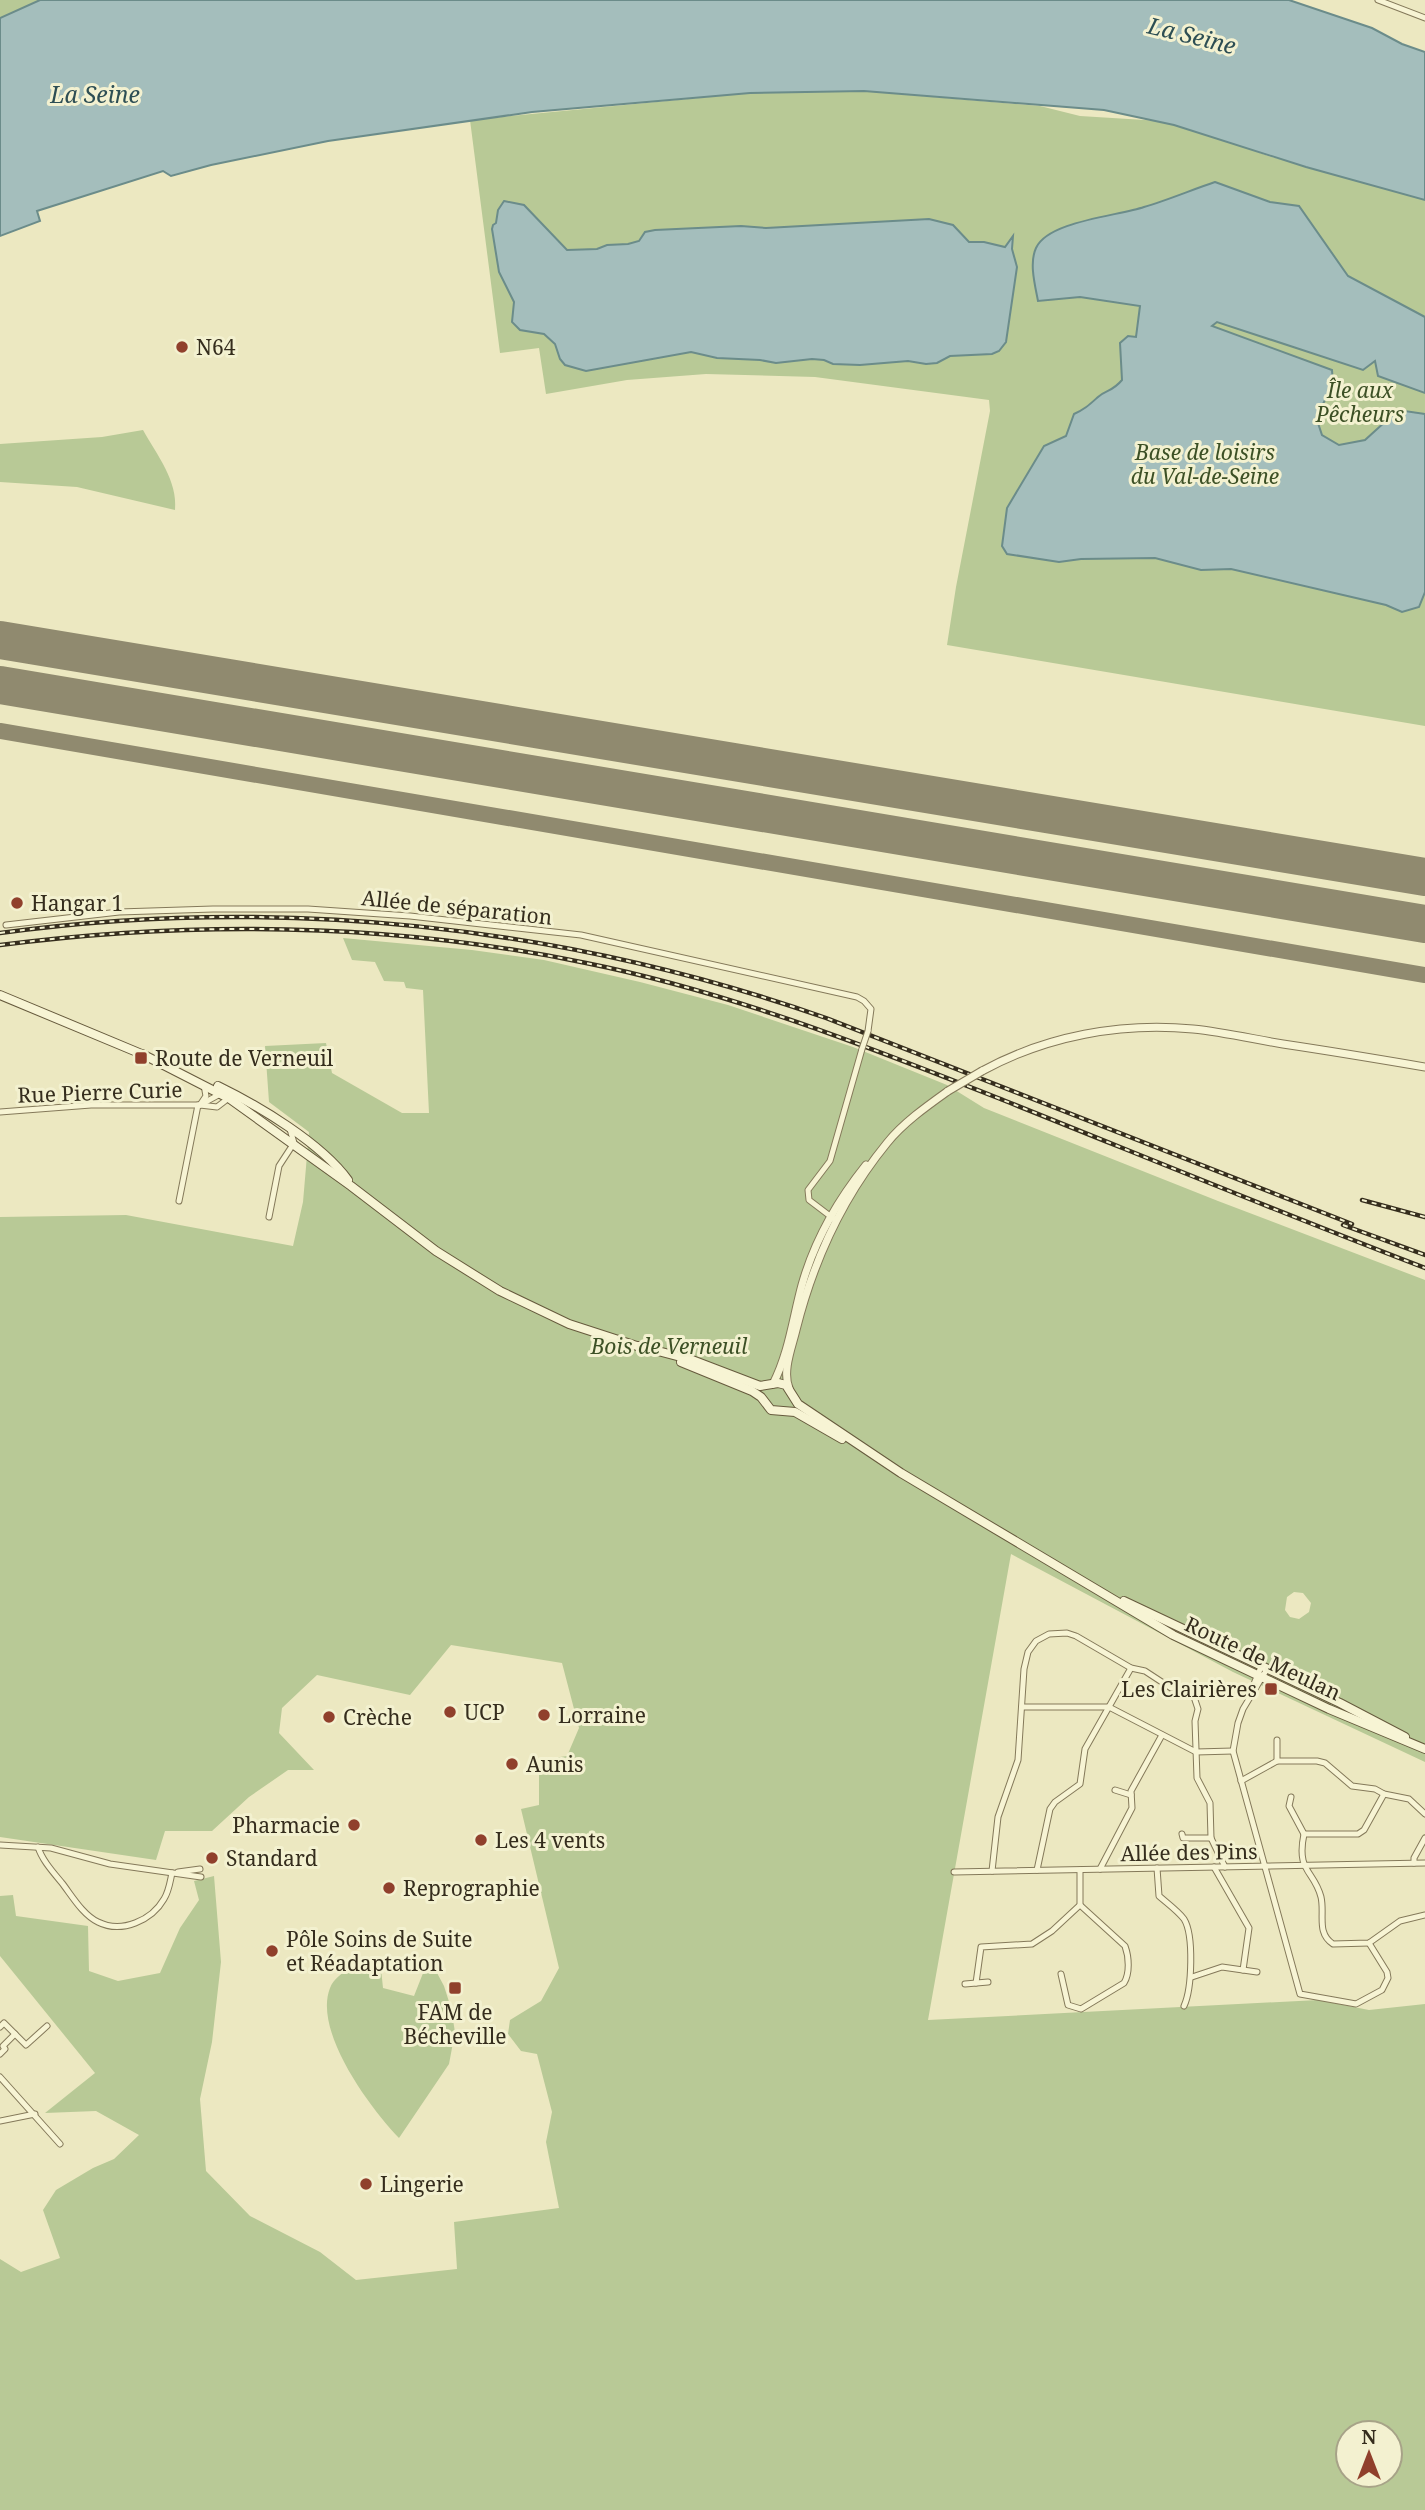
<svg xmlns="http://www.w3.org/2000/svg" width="1425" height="2510" viewBox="0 0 1425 2510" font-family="'Noto Serif',serif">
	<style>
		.green { fill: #b8c996; fill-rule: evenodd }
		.water { fill: #a4bebc; stroke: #6b8c8a; stroke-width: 2 }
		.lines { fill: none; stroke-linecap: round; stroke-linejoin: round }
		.taxiway { stroke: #908a6f; stroke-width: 16 }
		.runway { stroke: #908a6f; stroke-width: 38 }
		.minor-casing { stroke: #84795a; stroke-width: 7 }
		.tertiary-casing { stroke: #84795a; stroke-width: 9 }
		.secondary-casing { stroke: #665a3d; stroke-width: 10 }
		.minor { stroke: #f7f4d4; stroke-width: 5 }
		.tertiary { stroke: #f7f4d4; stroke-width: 7 }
		.secondary { stroke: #f7f4d4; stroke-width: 8 }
		.rail-casing { stroke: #352d1d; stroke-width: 4.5 }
		.rail { stroke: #f3f1d0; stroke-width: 2; stroke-dasharray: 5; stroke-linecap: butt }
		.minor-bridge-casing { stroke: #84795a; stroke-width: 7; stroke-linecap: butt }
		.tertiary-bridge-casing { stroke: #84795a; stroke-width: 9; stroke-linecap: butt }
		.minor-bridge { stroke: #f7f4d4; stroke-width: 5 }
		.tertiary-bridge { stroke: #f7f4d4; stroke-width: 7 }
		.poi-dot { fill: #90402c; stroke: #f3f1d0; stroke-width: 2.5 }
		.labels { text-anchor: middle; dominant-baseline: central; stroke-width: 6; stroke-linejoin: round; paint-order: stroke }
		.poi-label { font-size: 21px; fill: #352d1d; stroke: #f3f1d0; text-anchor: start }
		.park-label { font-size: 21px; font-style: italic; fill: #3c5025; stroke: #f3f1d0 }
		.street-label { font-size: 21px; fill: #352d1d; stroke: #f3f1d0 }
		.water-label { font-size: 23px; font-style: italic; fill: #2d4e54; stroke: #f3f1d0 }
	</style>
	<rect width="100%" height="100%" fill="#ece8c1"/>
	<g class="green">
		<path d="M0 0H51L0 21Z"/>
		<path d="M864 91 1040 106 1080 116 1177 122 1268 156 1366 181 1425 198V726L947 645 956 587 990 411 989 400 815 377 706 374 627 380 546 394 539 348 500 353 470 120 750 93Z"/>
		<path d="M143 430C157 455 178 481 175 510L77 487 0 482V444L102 437Z"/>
		<path d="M343 938 472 950 544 960 640 982 728 1005 853 1047 947 1085 984 1108 1218 1201 1425 1280V1762L1233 1672 1011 1554 928 2020 1318 2000 1369 2010 1425 2004V2510H0V2259L21 2272 60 2258 43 2210 56 2190 93 2168 114 2159 139 2135 96 2111 45 2113 95 2073 0 1956V1896L13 1895 16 1916 88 1926 89 1971 118 1981 160 1973 180 1928 199 1900 194 1881 214 1876 221 1962 212 2042 200 2099 206 2171 250 2216 320 2252 356 2280 457 2269 454 2222 559 2208 546 2142 552 2112 537 2054 521 2051 508 2034 510 2020 541 2001 559 1968 521 1809 539 1805V1760L567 1756 579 1728 562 1663 451 1645 410 1695 317 1675 282 1708 279 1733 314 1770H288L249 1797 212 1831H165L156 1860 0 1837V1217L126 1215 293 1246 303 1202 309 1132 269 1102 265 1046 326 1043 332 1073 402 1113H429L423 990 406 988 404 982 384 981 375 962 352 960ZM1294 1592 1303 1593 1311 1603 1309 1612 1299 1619 1290 1617 1285 1610 1287 1597ZM1348 2433H1390V2475H1348Z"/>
		<path d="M429 1958 444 1986 451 2008 455 2032 449 2064 399 2138C370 2108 313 2031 330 1988 338 1969 363 1964 380 1959L383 1988 414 1996Z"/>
	</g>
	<g class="water">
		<path d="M40 0H1289L1372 28 1402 44 1425 52V200L1306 167 1174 125 1104 110 864 91 750 93 532 112 328 141 211 165 171 176 163 171 37 211 40 221 0 236V18Z"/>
		<path d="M1215 182 1270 202 1299 206 1348 276 1425 317V393L1378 376 1375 361 1363 370 1217 322 1212 326 1332 370 1333 385 1316 417 1322 435 1339 445 1365 440 1398 410 1425 414V592L1419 607 1402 612 1386 605 1231 569 1201 570 1155 558 1081 559 1059 562 1007 554 1002 546 1007 508 1044 446 1066 436 1074 414C1085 409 1089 405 1098 397 1107 389 1112 392 1122 380L1120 343 1128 336 1136 337 1140 306 1080 297 1038 301C1035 285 1029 263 1036 248 1048 221 1118 216 1144 207 1168 200 1191 190 1215 182Z"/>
		<path d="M504 201 524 205 567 250 597 249 607 245 628 244 639 241 645 232 655 230 741 226 766 228 929 219 953 225 969 242H984L1005 247 1013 236 1012 249 1017 267 1006 342 999 351 992 354 950 356 937 363 926 364 908 361 860 365 833 364 824 360 812 359 776 363 760 360 717 358 691 352 586 371 565 365 560 359 555 344 544 334 520 330 512 322 514 302 499 272 492 229 493 225 496 223 498 210Z"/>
	</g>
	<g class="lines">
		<path class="taxiway" d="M0 731 1425 975"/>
		<g class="runway">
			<path d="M0 640 1425 877"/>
			<path d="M0 685 1425 924"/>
		</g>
		<g class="minor-casing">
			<g id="minor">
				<path d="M1378 0 1425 18"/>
				<path d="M6 925 119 912 213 909H308L410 916 581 935 857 997 864 1001 871 1009 868 1031"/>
				<path d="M200 1105 222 1093"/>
				<path d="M200 1105 206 1096 204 1085"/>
				<path d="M0 1112 91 1105H200L217 1107 230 1097"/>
				<path d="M179 1201 198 1105"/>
				<path d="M269 1217 279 1166 294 1143 290 1129"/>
				<path d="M834 1219 809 1200 808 1190 830 1161 862 1049"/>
				<path d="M1267 1669 1243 1709 1238 1723 1233 1751 1300 1994 1356 2004 1382 1990 1388 1978 1387 1972 1369 1943"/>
				<path d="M1251 1691 1261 1667"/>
				<path d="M1022 1707H1109L1196 1752 1233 1751"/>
				<path d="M1277 1740V1761"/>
				<path d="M1241 1781 1277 1761H1317L1325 1763 1352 1786 1375 1789 1384 1794 1409 1799 1425 1814"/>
				<path d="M1115 1790 1131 1795"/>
				<path d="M1384 1794 1364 1830 1358 1834H1304C1296 1872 1314 1870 1321 1897 1325 1914 1316 1933 1333 1944L1369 1943 1400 1921 1425 1915"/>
				<path d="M1291 1797 1289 1806 1304 1834"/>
				<path d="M1182 1834 1183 1838H1211"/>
				<path d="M0 1845 51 1848 110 1864 201 1877"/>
				<path d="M38 1847C42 1860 53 1872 62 1883 72 1896 83 1915 98 1922 122 1934 152 1920 164 1899 169 1891 170 1882 172 1873"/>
				<path d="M1414 1863V1858L1425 1838"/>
				<path d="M1214 1867 1249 1928 1243 1970"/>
				<path d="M1157 1868 1159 1896C1167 1903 1178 1911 1184 1919 1194 1935 1192 1989 1184 2006"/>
				<path d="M1100 1869 1132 1808 1131 1791 1162 1735"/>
				<path d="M1037 1870 1050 1809 1055 1802 1080 1784 1085 1749 1131 1668"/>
				<path d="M992 1871 998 1817 1018 1760 1024 1669 1028 1652 1036 1641 1049 1634 1067 1633 1076 1636 1131 1668 1145 1671 1171 1688 1186 1689 1194 1697 1198 1709 1195 1721 1197 1778 1210 1803 1211 1838 1225 1867"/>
				<path d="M178 1872 200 1869"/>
				<path d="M954 1872 1425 1863"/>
				<path d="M1061 1974 1068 2005 1081 2009 1124 1983C1130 1973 1129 1957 1125 1946L1080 1905"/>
				<path d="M1192 1977 1222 1967 1257 1972"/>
				<path d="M976 1983 981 1947 1032 1944 1052 1931 1080 1905V1870"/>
				<path d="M965 1984 988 1982"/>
				<path d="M0 2027 4 2023 15 2034"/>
				<path d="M0 2054 5 2049 3 2046 15 2034 26 2045 47 2026"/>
				<path d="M0 2077 60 2144"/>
				<path d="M0 2121 35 2114"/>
			</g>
		</g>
		<g class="tertiary-casing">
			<g id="tertiary">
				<path d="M982 1071C1046 1036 1121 1022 1193 1029 1223 1032 1253 1039 1283 1044 1330 1051 1378 1059 1425 1067"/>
				<path d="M773 1384C789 1353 793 1318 802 1285 814 1242 838 1200 866 1165"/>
				<path d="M789 1388C782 1371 792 1347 796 1330 813 1262 842 1198 887 1143 903 1123 927 1106 948 1091"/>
			</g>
		</g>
		<g class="secondary-casing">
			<g id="secondary">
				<path d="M0 995 144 1055"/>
				<path d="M142 1054 230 1099 351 1186 436 1251 500 1291 569 1324 643 1348"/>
				<path d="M218 1086C259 1106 321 1143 348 1180"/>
				<path d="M639 1346 692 1360 760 1386 778 1383 786 1385 798 1404 901 1473 1173 1635 1329 1709 1425 1749"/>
				<path d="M681 1362 752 1391 761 1397 771 1410 795 1412 842 1439"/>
				<path d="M1124 1601 1340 1703 1405 1737"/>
			</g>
		</g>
		<use href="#minor" class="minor"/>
		<use href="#tertiary" class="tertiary"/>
		<use href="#secondary" class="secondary"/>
		<g class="rail-casing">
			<g id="rail">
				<path d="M0 933C278 895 561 925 826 1018L1352 1224"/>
				<path d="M0 945C195 920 393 923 586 963 730 992 866 1046 1003 1100 1143 1156 1284 1214 1425 1268"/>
				<path d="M1362 1200 1425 1217"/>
				<path d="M1343 1225 1425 1255"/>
			</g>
		</g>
		<use href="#rail" class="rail"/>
		<g class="minor-bridge-casing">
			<path id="minor-bridge" d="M862 1049 868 1031"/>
		</g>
		<g class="tertiary-bridge-casing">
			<path id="tertiary-bridge" d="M948 1091 982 1071"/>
		</g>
		<use href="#minor-bridge" class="minor-bridge"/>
		<use href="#tertiary-bridge" class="tertiary-bridge"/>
	</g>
	<g class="poi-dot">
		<circle cx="182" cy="347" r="7"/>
		<circle cx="17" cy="903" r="7"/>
		<rect x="134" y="1051" width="14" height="14" rx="3.5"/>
		<rect x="1264" y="1682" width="14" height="14" rx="3.5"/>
		<circle cx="450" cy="1712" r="7"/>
		<circle cx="544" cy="1715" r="7"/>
		<circle cx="329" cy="1717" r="7"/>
		<circle cx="512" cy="1764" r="7"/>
		<circle cx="354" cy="1825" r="7"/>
		<circle cx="481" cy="1840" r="7"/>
		<circle cx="212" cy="1858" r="7"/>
		<circle cx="389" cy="1888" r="7"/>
		<circle cx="272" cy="1951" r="7"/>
		<rect x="448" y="1981" width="14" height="14" rx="3.5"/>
		<circle cx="366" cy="2184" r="7"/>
	</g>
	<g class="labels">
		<g class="poi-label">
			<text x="196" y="347">N64</text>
			<text x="31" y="903">Hangar 1</text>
			<text x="155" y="1058">Route de Verneuil</text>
			<text x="1257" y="1689" text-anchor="end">Les Clairières</text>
			<text x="464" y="1712">UCP</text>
			<text x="558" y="1715">Lorraine</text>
			<text x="343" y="1717">Crèche</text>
			<text x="526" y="1764">Aunis</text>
			<text x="340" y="1825" text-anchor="end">Pharmacie</text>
			<text x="495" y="1840">Les 4 vents</text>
			<text x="226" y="1858">Standard</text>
			<text x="403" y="1888">Reprographie</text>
			<text x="286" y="1939">Pôle Soins de Suite<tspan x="286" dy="24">et Réadaptation</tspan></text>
			<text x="455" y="2012" text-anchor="middle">FAM de<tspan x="455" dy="24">Bécheville</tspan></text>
			<text x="380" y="2184">Lingerie</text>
		</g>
		<g class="park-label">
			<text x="1360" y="390">Île aux<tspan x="1360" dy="24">Pêcheurs</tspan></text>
			<text x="1205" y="452">Base de loisirs<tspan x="1205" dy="24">du Val-de-Seine</tspan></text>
			<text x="669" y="1346">Bois de Verneuil</text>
		</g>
		<g class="street-label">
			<text transform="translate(457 907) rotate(6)">Allée de séparation</text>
			<text transform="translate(100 1092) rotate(-2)">Rue Pierre Curie</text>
			<text transform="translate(1263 1658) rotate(25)">Route de Meulan</text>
			<text transform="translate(1189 1852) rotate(-1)">Allée des Pins</text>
		</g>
		<g class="water-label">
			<text transform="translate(1192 35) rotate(14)">La Seine</text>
			<text x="95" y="94">La Seine</text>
		</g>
	</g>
	<g transform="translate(1369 2454)"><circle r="33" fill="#f3f1d0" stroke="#a7a388" stroke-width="2"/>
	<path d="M0-5L12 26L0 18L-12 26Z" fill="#90402c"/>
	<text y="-10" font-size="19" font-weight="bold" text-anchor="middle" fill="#352d1d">N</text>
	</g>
</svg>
